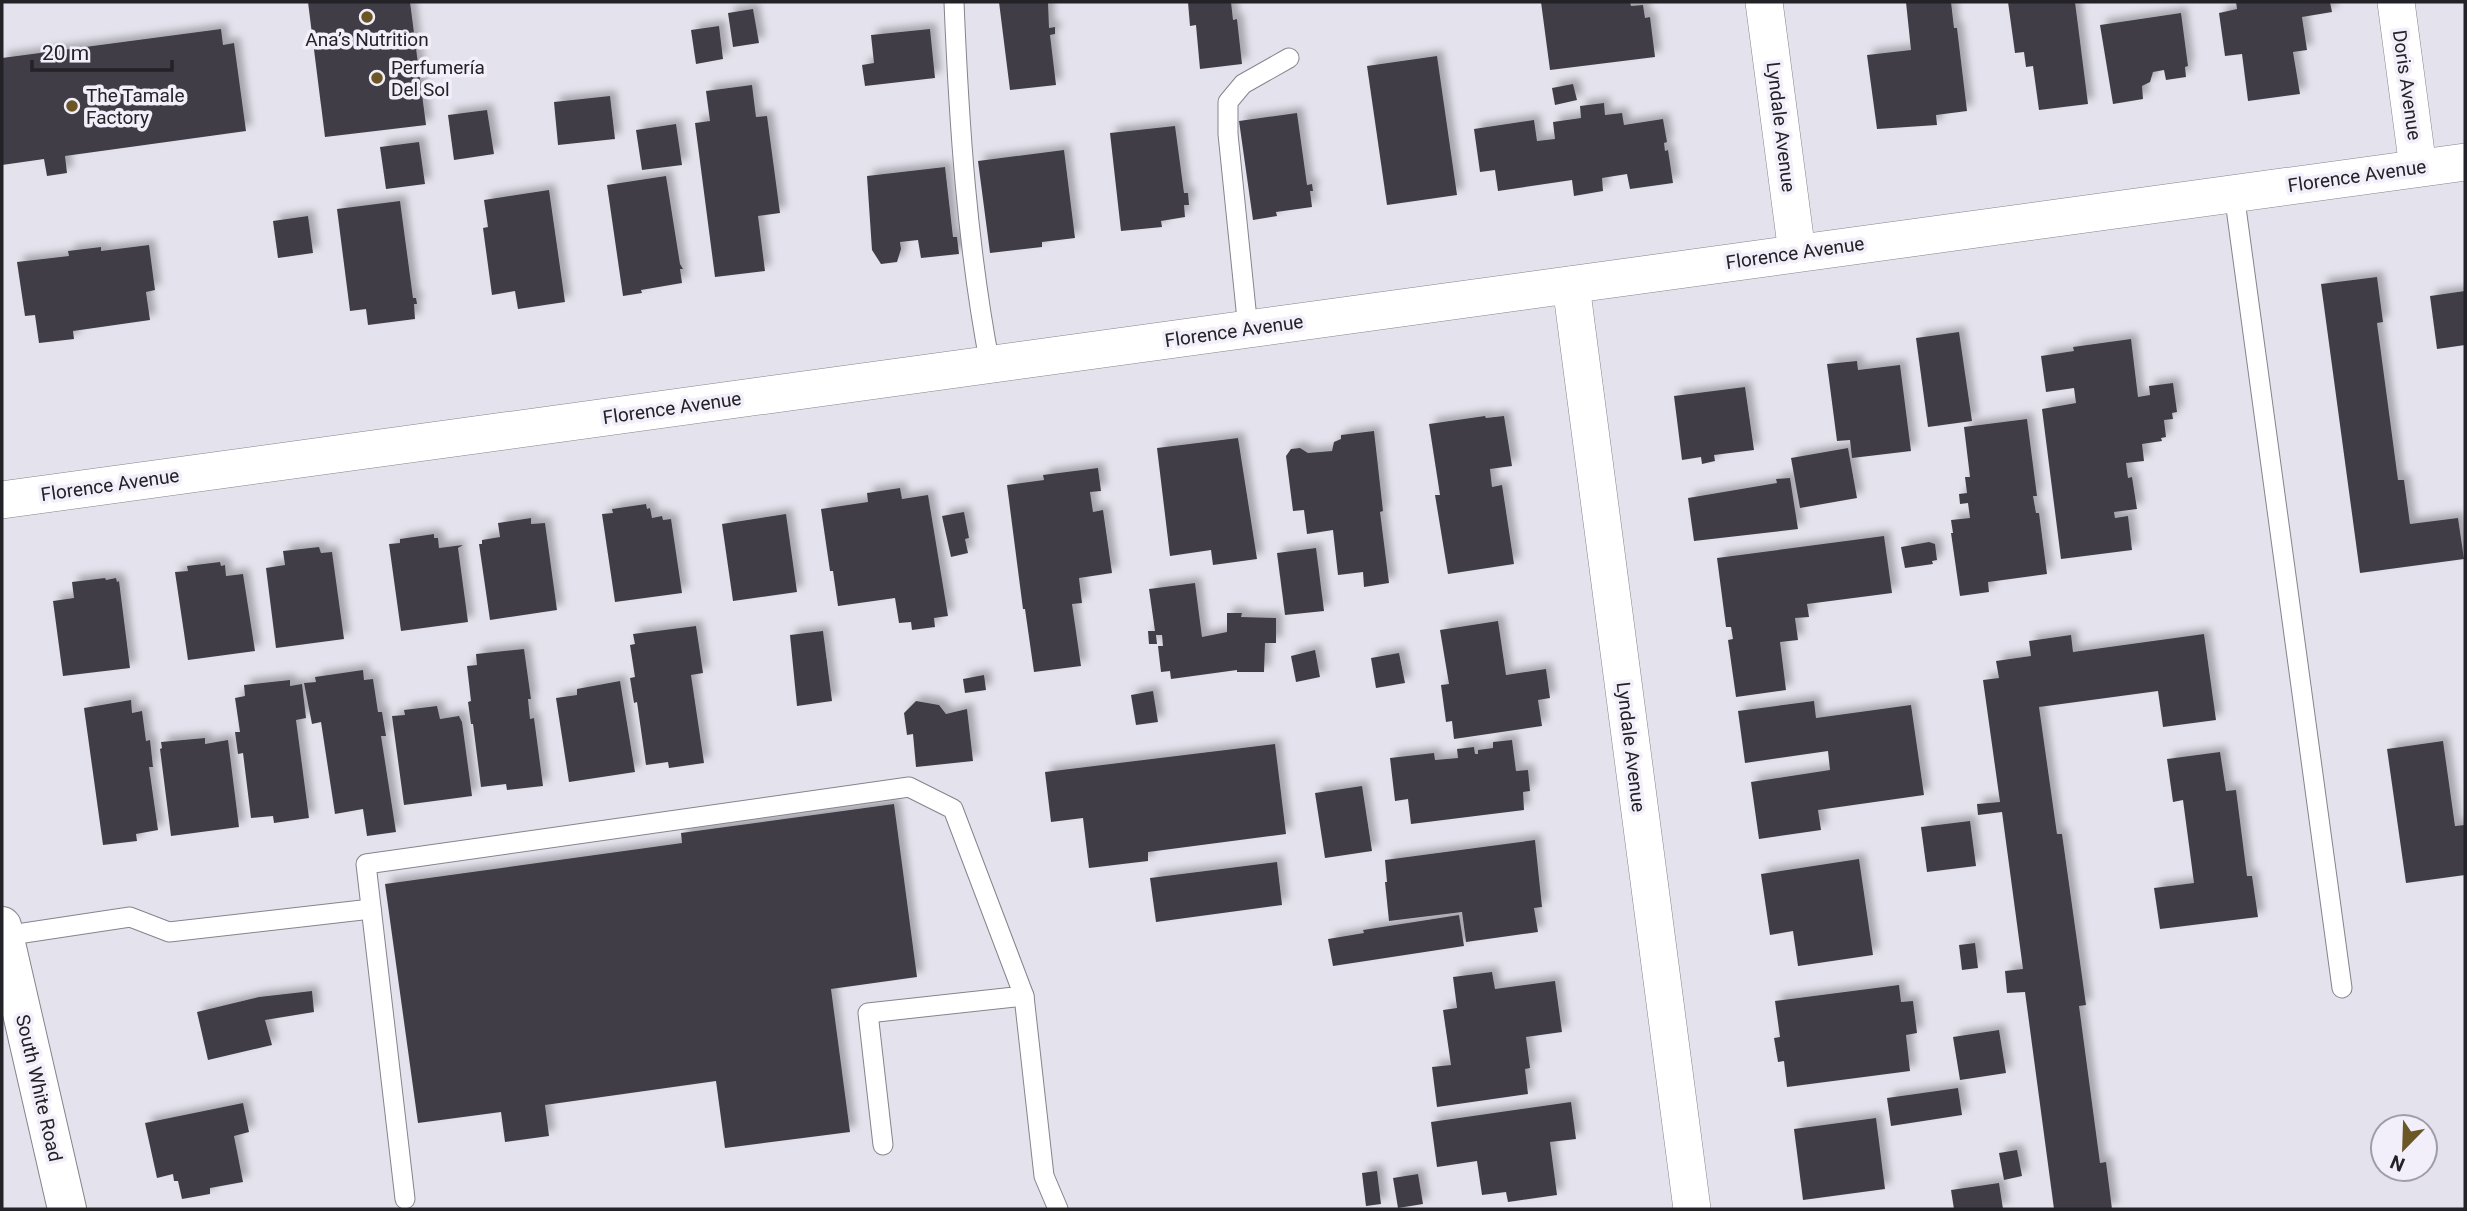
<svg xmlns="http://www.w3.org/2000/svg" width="2467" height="1211" viewBox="0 0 2467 1211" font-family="Roboto,sans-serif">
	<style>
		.building { fill: #403e47; filter: url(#shadow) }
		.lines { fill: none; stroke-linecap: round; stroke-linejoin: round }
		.lane-casing { stroke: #86838d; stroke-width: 21 }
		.street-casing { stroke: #86838d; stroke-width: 38 }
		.secondary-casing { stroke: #86838d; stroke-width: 40 }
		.lane { stroke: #fff; stroke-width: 19 }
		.street { stroke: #fff; stroke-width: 37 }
		.secondary { stroke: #fff; stroke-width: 38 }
		.poi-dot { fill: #6b5726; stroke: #f2effa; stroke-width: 2.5 }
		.labels { text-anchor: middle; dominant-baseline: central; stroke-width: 7; stroke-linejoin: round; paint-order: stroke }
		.poi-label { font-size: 19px; fill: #232226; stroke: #f2effa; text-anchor: start }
		.street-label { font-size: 19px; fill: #232226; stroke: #f2effa }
	</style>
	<defs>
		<filter id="shadow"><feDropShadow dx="6" dy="-6" stdDeviation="3.5" flood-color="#0004"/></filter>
	</defs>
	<rect width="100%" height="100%" fill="#e4e2ec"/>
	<g class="building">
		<path d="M308 2H410L426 125 325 137Z"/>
		<path d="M999 2H1048L1049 28 1055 27V34L1050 35 1056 85 1010 90Z"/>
		<path d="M1188 2H1231L1233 20 1237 19 1242 64 1200 69 1196 25 1190 26Z"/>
		<path d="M1541 2H1630L1631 6 1643 5 1645 18 1650 17 1655 57 1550 70Z"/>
		<path d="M1906 2H1951L1954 28H1957L1967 111 1936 115 1937 125 1877 129 1867 55 1911 50Z"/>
		<path d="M2008 2H2075L2088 104 2039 110 2033 66 2026 67 2024 52 2015 53Z"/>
		<path d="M2236 2H2330L2332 12 2302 17 2307 50 2293 52 2300 94 2248 101 2242 54 2225 56 2219 13 2237 9Z"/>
		<path d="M753 9 759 43 733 47 728 13Z"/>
		<path d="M2181 13 2188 66 2185 67 2186 77 2166 80 2164 70 2153 72 2150 82 2142 86 2143 99 2113 104 2100 25Z"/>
		<path d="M719 26 723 59 696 64 691 30Z"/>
		<path d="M221 29 223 45 234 43 246 131 65 156 67 173 47 176 44 159 2 165V58Z"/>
		<path d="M930 29 935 78 865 86 862 65 874 63 871 35Z"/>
		<path d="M1437 56 1457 195 1387 205 1367 66Z"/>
		<path d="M1573 84 1577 100 1555 105 1552 88Z"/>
		<path d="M752 85 756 117 767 116 780 213 758 216 765 271 715 277 695 123 710 121 706 91Z"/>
		<path d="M610 96 615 139 558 145 554 102Z"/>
		<path d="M1604 103 1605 115 1622 113 1624 125 1663 119 1667 142 1664 143 1665 151 1668 150 1673 183 1630 189 1627 174 1602 178 1603 191 1574 196 1572 180 1498 191 1495 170 1480 172 1474 129 1534 120 1537 141 1555 139 1553 122 1581 118 1580 106Z"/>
		<path d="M487 110 494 154 454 160 448 115Z"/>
		<path d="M1297 113 1307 185 1312 184 1313 191H1310L1312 207 1276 212 1277 216 1253 220 1239 121Z"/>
		<path d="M676 124 682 165 642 170 636 130Z"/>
		<path d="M1175 126 1184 193H1188L1189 205H1184L1185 217 1161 221 1162 227 1121 231 1110 133Z"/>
		<path d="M419 142 425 184 386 189 380 147Z"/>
		<path d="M1064 150 1075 238 1042 242V247L990 253 978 161Z"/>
		<path d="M945 167 953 237H957L959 254 921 258 918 240 900 242 901 249 897 262 881 264 872 250 867 176Z"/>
		<path d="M666 176 680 264 683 269H680L682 283 641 290 642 293 623 296 607 185Z"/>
		<path d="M549 190 565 302 518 309 515 291 492 295 483 228 488 227 484 200Z"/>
		<path d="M400 201 413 298H416L417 304H414L415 319 368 325 366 309 350 311 337 209Z"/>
		<path d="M308 216 313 253 278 258 273 221Z"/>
		<path d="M149 245 155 290 146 292 150 320 73 331 74 339 39 343 35 315 25 316 17 262 69 256 68 251 101 247V251Z"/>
		<path d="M2377 277 2383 322 2377 323 2398 480H2404L2410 524 2458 518 2464 559 2360 573 2321 284Z"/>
		<path d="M2465 291V345L2437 349 2430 296Z"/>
		<path d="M1959 332 1972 421 1928 427 1916 338Z"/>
		<path d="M2131 339 2138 397 2150 395 2149 386 2173 383 2177 412 2172 413 2173 419 2164 420 2166 437 2161 438 2162 441 2142 444 2144 461 2126 463 2128 478 2132 477 2137 509 2114 512 2115 518 2128 516 2132 550 2061 559 2042 409 2076 403 2074 388 2046 392 2041 356 2074 351 2073 347Z"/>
		<path d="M1857 361 1858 370 1900 365 1911 451 1852 458 1850 440 1837 441 1827 364Z"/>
		<path d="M1745 387 1754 450 1714 455 1715 461 1702 464 1701 457 1682 460 1674 396Z"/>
		<path d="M1485 416 1486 418 1504 416 1512 466 1490 469 1492 487 1502 485 1514 564 1448 574 1435 495H1440L1429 424Z"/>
		<path d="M2027 419 2037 496H2033L2036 513H2039L2047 574 1988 582 1989 592 1960 596 1951 533H1953L1951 520 1970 518 1968 503 1960 504 1959 494 1967 493 1965 477H1970L1964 427Z"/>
		<path d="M1374 431 1383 511 1380 512 1389 583 1364 587 1363 572 1338 575 1333 530 1307 534 1304 510 1293 511 1286 456 1291 449 1300 448 1308 453 1332 451 1334 442 1341 439V435Z"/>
		<path d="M1238 438 1257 559 1213 565 1211 550 1170 556 1157 448Z"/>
		<path d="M1848 448 1857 498 1800 508 1791 458Z"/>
		<path d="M1098 468 1101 491 1090 492 1093 512 1103 510 1112 573 1079 578 1082 603 1072 604 1081 666 1034 672 1025 609H1023L1007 485 1044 480 1043 475Z"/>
		<path d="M1790 478 1798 529 1694 541 1688 498 1777 483 1776 479Z"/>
		<path d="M900 488 902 499 928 495 948 616 934 618 935 627 912 630 911 622 899 623 895 598 838 606 833 571H830L821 509 868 502 867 493Z"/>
		<path d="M646 504 647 509 650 508 652 518 662 516 663 520 671 519 682 593 615 602 602 514 613 513 612 509Z"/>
		<path d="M964 512 969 538 965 539 968 553 951 557 942 516Z"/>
		<path d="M786 514 797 592 733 601 722 524Z"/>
		<path d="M531 518V524L545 523 557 610 490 620 479 544H482V540L500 537 498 523Z"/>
		<path d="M434 534V538H438L439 548 463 545 458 548 468 622 401 631 389 544 400 543V539Z"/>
		<path d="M1884 536 1892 593 1807 604 1809 617 1795 618 1798 640 1780 642 1786 690 1736 697 1728 640 1733 639 1731 627H1726L1717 558Z"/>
		<path d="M1929 542 1935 544 1937 560 1932 561 1933 564 1905 568 1901 547Z"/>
		<path d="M319 547 321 553 332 552 344 639 276 648 266 568 285 565 283 551Z"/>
		<path d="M1316 548 1324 611 1285 615 1277 553Z"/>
		<path d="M220 562 221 566 225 565 226 576 243 574 255 651 188 660 175 572 188 571 187 566Z"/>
		<path d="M105 578 106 580 116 578 117 582 119 581 130 668 63 676 53 601 74 598 72 582Z"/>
		<path d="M1195 583 1202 637 1227 632V613H1242L1241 617 1276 618V643H1265L1264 672H1237V670L1171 679 1170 671 1161 672 1158 646H1163L1162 635H1156L1157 644H1149L1148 631H1155L1149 589Z"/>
		<path d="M1498 621 1506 675 1546 669 1550 698 1538 700 1542 726 1454 739 1452 721 1446 722 1441 685 1449 684 1440 630Z"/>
		<path d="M696 626 703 673 691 675 704 763 669 768 668 762 646 765 637 702 634 703 630 678 635 677 630 645 635 644 633 634Z"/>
		<path d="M823 631 832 701 797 706 790 635Z"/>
		<path d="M2204 634 2216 720 2163 727 2158 691 2039 707 2057 834H2062L2086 1005 2079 1006 2100 1163 2106 1162 2112 1209H2054L2025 992 2007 993 2005 971 2023 969 2002 812 1978 815 1977 804 2000 802 1983 680 1999 678 1996 661 2031 656 2029 641 2071 635 2073 652Z"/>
		<path d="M524 649 531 699H528L530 719 534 718 543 786 507 790 506 784 481 787 473 724H471L468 702 471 701 467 666 477 665 476 654Z"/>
		<path d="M1315 650 1320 677 1296 682 1291 656Z"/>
		<path d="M1399 653 1405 683 1376 688 1371 658Z"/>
		<path d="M363 670 364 680 373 679 378 712H382L386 736H381L396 832 367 836 363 809 335 814 321 722 312 724 304 683 316 682 315 677Z"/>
		<path d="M984 675 986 690 965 693 963 679Z"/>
		<path d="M290 680V686L302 684 306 718 296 720 309 818 274 823 273 816 251 818 243 753 238 754 235 732H240L235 698 245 696 244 685Z"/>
		<path d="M620 681 635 772 569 782 556 698 577 695V689Z"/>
		<path d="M1153 691 1158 722 1136 725 1131 695Z"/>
		<path d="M131 700 132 713 142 711 146 741 150 740 153 767H149L158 830 136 834 137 841 103 845 84 708Z"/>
		<path d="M916 701 939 705 946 714 967 709 973 761 916 767 913 734 907 735 904 713Z"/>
		<path d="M1814 701 1816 718 1911 705 1924 795 1818 810 1821 830 1759 839 1751 782 1830 770 1828 751 1745 763 1738 711Z"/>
		<path d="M437 706 440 719 459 716 462 722 472 796 404 805 392 716 405 715 404 710Z"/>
		<path d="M205 738V744L228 740 239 827 171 836 160 749 162 748 161 742Z"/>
		<path d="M1512 740 1516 771 1528 770 1530 791 1523 792 1524 810 1411 824 1408 799 1395 801 1390 758 1434 753 1435 760 1458 758 1457 749 1474 747 1475 754H1478V750L1493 748V742Z"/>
		<path d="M2443 741 2455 826 2465 825V875L2406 883 2387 749Z"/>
		<path d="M1275 744 1286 834 1148 852V861L1089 868 1083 818 1051 822 1045 772Z"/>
		<path d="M2220 752 2226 791 2236 790 2247 876H2252L2258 917 2160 929 2154 888 2194 883 2183 800 2173 802 2167 759Z"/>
		<path d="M1362 786 1372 851 1325 858 1315 793Z"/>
		<path d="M894 804 917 977 831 989 850 1132 725 1148 716 1081 545 1105 549 1136 505 1142 501 1112 418 1123 385 884 682 843 681 833Z"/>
		<path d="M1970 821 1976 866 1927 872 1921 827Z"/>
		<path d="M1535 840 1542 907 1534 908 1538 932 1466 942 1462 912 1389 921 1385 882H1387L1385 860Z"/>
		<path d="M1859 859 1873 955 1798 966 1793 931 1770 935 1761 874Z"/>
		<path d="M1277 862 1282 905 1156 922 1150 878Z"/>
		<path d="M1459 915 1464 946 1333 966 1328 939 1364 933 1363 930Z"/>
		<path d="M1975 943 1978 968 1962 970 1959 945Z"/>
		<path d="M1492 972 1495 989 1555 981 1562 1032 1526 1037 1530 1068 1525 1069 1528 1094 1437 1107 1432 1067 1451 1065 1443 1010 1457 1008 1453 977Z"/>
		<path d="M1899 985 1901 1002 1913 1001 1917 1033 1906 1035 1910 1071 1787 1087 1784 1061 1778 1062 1774 1038 1780 1037 1775 1001Z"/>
		<path d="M312 991 314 1012 265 1020 272 1045 208 1060 197 1012 259 997Z"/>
		<path d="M1999 1030 2006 1073 1960 1080 1953 1037Z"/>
		<path d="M1958 1088 1962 1115 1891 1126 1887 1098Z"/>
		<path d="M1571 1102 1576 1139 1550 1142 1557 1195 1508 1202 1506 1192 1482 1195 1477 1161 1437 1167 1431 1122Z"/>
		<path d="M243 1103 249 1132 234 1136 243 1182 210 1188V1194L182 1199 178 1181H174L173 1174 157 1178 145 1123Z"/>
		<path d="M1876 1118 1885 1189 1803 1200 1794 1129Z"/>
		<path d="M2017 1150 2022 1176 2004 1180 1999 1153Z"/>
		<path d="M1377 1171 1381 1204 1366 1206 1362 1173Z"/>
		<path d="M1418 1174 1423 1204 1398 1208 1393 1178Z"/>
		<path d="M1999 1183 2003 1209H1954L1951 1190Z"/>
	</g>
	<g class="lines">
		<g class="lane-casing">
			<g id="lane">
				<path d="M954 2C959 124 967 245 990 365"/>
				<path d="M2234 193 2342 988"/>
				<path d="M1248 329 1228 134V102L1243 84 1289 58"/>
				<path d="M4 936 130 917 169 932 371 909"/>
				<path d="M1024 996 1044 1176 1058 1209"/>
				<path d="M405 1199 366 864 909 787 953 809 1024 996 868 1013 883 1145"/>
			</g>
		</g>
		<g class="street-casing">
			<g id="street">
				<path d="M1764 2 1797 253"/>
				<path d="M2396 2 2418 168"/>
				<path d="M1571 285 1692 1209"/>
				<path d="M2 500 2465 162"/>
			</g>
		</g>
		<g class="secondary-casing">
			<path id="secondary" d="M2 926 67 1209"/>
		</g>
		<use href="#lane" class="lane"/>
		<use href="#street" class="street"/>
		<use href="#secondary" class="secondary"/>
	</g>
	<g class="poi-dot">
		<circle cx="367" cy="17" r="7"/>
		<circle cx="377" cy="78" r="7"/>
		<circle cx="72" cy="106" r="7"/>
	</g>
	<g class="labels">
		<g class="poi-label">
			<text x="367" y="39" text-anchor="middle">Ana’s Nutrition</text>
			<text x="391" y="67">Perfumería<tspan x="391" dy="22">Del Sol</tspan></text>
			<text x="86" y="95">The Tamale<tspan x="86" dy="22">Factory</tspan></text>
		</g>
		<g class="street-label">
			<text transform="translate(2407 85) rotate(82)">Doris Avenue</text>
			<text transform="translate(1781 127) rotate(83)">Lyndale Avenue</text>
			<text transform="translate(2357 176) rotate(-8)">Florence Avenue</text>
			<text transform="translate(1795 253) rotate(-8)">Florence Avenue</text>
			<text transform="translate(1234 331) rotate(-8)">Florence Avenue</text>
			<text transform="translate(672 408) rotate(-8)">Florence Avenue</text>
			<text transform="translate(110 485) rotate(-8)">Florence Avenue</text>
			<text transform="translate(1631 747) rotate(83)">Lyndale Avenue</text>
			<text transform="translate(39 1088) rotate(77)">South White Road</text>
		</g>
	</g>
	<rect width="2467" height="1211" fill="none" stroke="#232226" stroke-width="7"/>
	<g transform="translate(2404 1148) rotate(203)"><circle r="33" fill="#f2effa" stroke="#9f9da5" stroke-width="2"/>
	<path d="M0-5L12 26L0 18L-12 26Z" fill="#6b5726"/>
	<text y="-10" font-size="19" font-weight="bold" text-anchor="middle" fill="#232226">N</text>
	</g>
	<path d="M32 60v10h140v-10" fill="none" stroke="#232226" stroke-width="3.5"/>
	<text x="42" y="60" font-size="21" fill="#232226" stroke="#f2effa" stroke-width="5" paint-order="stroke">20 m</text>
</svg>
